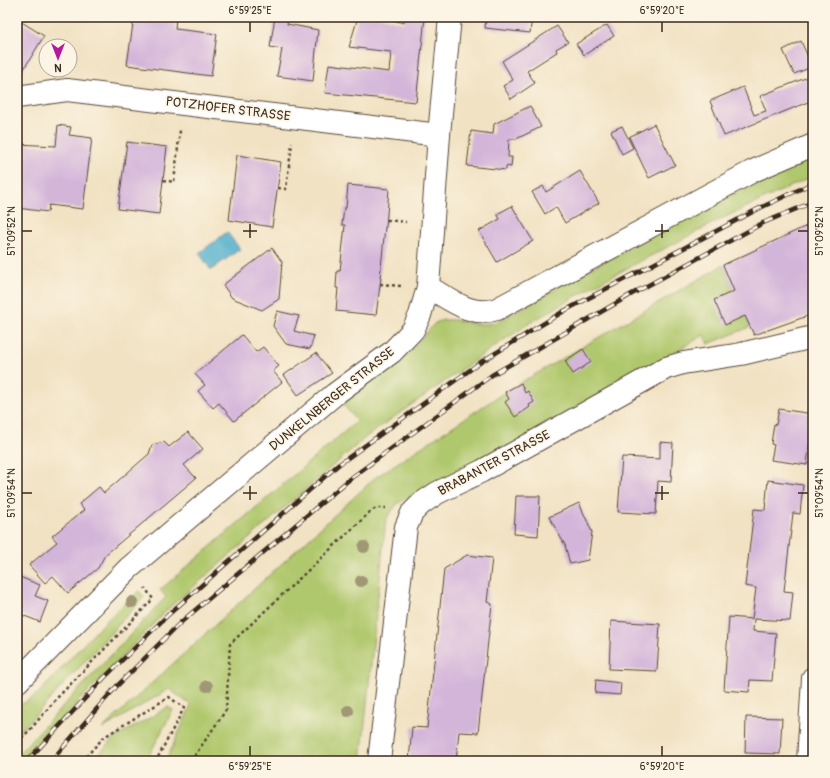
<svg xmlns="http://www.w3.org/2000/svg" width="830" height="778" viewBox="0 0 830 778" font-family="Pangolin,sans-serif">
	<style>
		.green { fill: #b0c86d; stroke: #767946 }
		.water { fill: #4dadcc; stroke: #446c75 }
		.building { fill: #d4b5da }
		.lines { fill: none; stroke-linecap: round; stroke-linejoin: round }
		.street-casing { stroke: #564637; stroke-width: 24 }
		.path { stroke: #564637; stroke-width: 2.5; stroke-dasharray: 3 3; stroke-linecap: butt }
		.street { stroke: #fff; stroke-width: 22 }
		.rail-casing { stroke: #3b2a1e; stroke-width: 4.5 }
		.rail { stroke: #fcf5e5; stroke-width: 3; stroke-dasharray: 9; stroke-linecap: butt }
		.tree { fill: #a09775 }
		.ticks { fill: none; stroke: #3b2a1e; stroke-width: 1.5 }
		.labels { text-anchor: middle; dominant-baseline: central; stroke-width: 3.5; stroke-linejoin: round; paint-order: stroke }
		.street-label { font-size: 13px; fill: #3b2a1e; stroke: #fcf5e5 }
		.neatline { fill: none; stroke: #3b2a1e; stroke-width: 1.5 }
		.ticks-label { font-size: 10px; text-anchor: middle; fill: #3b2a1e }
	</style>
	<rect width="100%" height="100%" fill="#fcf5e5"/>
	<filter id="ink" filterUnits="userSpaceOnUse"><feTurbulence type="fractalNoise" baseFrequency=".025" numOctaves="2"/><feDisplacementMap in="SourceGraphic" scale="8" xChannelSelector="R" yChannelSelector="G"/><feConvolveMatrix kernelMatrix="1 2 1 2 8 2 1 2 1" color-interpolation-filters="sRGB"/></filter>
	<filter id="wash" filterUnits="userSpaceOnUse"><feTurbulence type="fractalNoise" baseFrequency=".012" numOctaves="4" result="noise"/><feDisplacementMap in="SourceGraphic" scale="16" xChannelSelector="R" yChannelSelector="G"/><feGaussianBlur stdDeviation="0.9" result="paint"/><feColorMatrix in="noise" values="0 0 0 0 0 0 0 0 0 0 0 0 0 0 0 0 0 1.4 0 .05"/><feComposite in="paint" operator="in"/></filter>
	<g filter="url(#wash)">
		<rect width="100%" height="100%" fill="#f1e2c3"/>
		<g class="green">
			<path d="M813 157V176L723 218 597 284 533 321 492 348 366 437 169 608 75 705 24 761H17V755L166 597 160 590 357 421 342 403 409 353 435 323 443 320H454L476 324H487L500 321 592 268 714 203Z"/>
			<path d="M723 265 750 327 708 344 704 335 502 451 398 503 386 519 361 761H166L191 705 169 689 102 729 376 477 505 392Z"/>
			<path d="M139 591 144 597 17 735V706C39 698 53 677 69 660 91 636 114 612 139 591Z"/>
			<path d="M168 707 173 710 146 761H92L113 739Z"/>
		</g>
		<path class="water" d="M227 232 240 249 211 270 199 253Z"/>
		<g id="blocks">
			<g class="building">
				<path d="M134 17H176L175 29 217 34 211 76 127 65Z"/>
				<path d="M275 17H288L287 24 318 30 313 81 277 76 282 49 270 47Z"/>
				<path d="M358 17H382L404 23 405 17H425L416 102 325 93 329 64 389 72 391 52 349 47Z"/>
				<path d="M486 17H532L530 33 485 28Z"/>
				<path d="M17 19 44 36 22 72 17 69Z"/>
				<path d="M607 25 614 36 584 55 576 44Z"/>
				<path d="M557 26 568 42 556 49 557 52 527 71 535 83 511 99 503 86 513 80 502 61Z"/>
				<path d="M801 41 812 67 794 74 783 50Z"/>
				<path d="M813 75V100L724 136 710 101 743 87 754 115 766 111 760 96Z"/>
				<path d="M530 106 541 127 516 139H509L508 157H512L511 167 506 166V170L467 166 471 131 493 134 494 124Z"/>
				<path d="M654 124 675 165 649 178 629 137Z"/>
				<path d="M58 125 71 127 69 135 92 138 83 209 49 205 48 212 17 208V144L56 146Z"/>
				<path d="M622 126 633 148 622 154 611 131Z"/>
				<path d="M127 142 167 147 159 214 118 209Z"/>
				<path d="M237 155 281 162 272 227 229 220Z"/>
				<path d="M580 171 599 203 565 223 556 207 545 214 532 192 543 186 546 192Z"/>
				<path d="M348 185 389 189 386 227H385L380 278H381L376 315 336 311 338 288H336L337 271H340L345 225H342L344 208H346Z"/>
				<path d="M512 206 533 241 497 262 479 231 500 219 497 214Z"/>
				<path d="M813 223V314L754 335 745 316 725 325 714 300 734 291 723 265Z"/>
				<path d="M272 248 282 262 279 299 262 310 232 298 223 285Z"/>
				<path d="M277 311 299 316 294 331 314 336 310 349 286 344 273 326Z"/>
				<path d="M242 335 256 352 263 347 279 366 273 371 282 382 234 421 219 403 213 408 198 391 205 385 195 374Z"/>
				<path d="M583 349 591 362 573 374 565 361Z"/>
				<path d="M316 353 332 373 298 395 284 375Z"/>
				<path d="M521 383 525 393 528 391 534 402 529 405 530 407 515 417 505 402 509 399 505 392Z"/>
				<path d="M779 409 813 414 807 465 771 460 774 445 771 444 774 424 776 425Z"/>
				<path d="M188 432 203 449 184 465 196 478 105 555 98 568 68 593 53 576 45 583 29 565 57 542 52 536 84 510 79 504 99 487 104 493 149 454 152 445 164 442 169 447Z"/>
				<path d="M660 442 673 443 671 482 658 481 656 514 618 512 622 457 660 459Z"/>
				<path d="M768 480 803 485 800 514 793 513 784 591 793 592 790 621 754 619 753 631 776 633 772 681 750 680 749 692 724 690 729 617 752 619 756 588 745 586 754 509 765 510Z"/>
				<path d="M516 496H540L538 536 514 534Z"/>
				<path d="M579 503 592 532 588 560 570 564 565 545 549 517Z"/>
				<path d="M467 555 492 558 487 602 492 604 478 733 459 732 456 761H409L412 727 427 728 444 569Z"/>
				<path d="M17 576 40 585 35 596 48 601 40 622 17 613Z"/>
				<path d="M611 621 660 624 657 671 609 669Z"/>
				<path d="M596 680 621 683 620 695 595 693Z"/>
				<path d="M746 717 782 718 780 754 745 753Z"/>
			</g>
		</g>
	</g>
	<g filter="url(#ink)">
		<use href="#blocks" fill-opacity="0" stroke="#564637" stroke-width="1"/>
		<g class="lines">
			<g class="street-casing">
				<g id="street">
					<path d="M17 97 67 90 439 135"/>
					<path d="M428 287C450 299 471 318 497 309L753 171 813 145"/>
					<path d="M17 682 129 568 335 394 392 352 413 330 420 315 428 287 439 135 450 17"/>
					<path d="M379 761 406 527 412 513 422 503 437 493 482 471 666 368 683 363 741 354 813 337"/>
					<path d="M808 761 813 678"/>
				</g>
			</g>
			<g class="path">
				<path d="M163 180 174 182 180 130"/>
				<path d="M278 188 286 189 292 143"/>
				<path d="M387 220 406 222"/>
				<path d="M380 284 401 286"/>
				<path d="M17 742 29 731 57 698 153 599 145 588"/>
				<path d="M82 761 104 737 169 697 184 708 156 761"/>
				<path d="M191 761 226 710 230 644 370 512 376 508H386"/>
			</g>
			<use href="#street" class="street"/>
			<g class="rail-casing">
				<g id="rail">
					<path d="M27 761 104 678 169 614 338 465 481 362 564 311 760 208 813 183"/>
					<path d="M51 761 116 687 180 623 351 478 492 375 632 294 763 223 813 202"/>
				</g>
			</g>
			<use href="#rail" class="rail"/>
		</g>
		<g class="tree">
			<circle cx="364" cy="547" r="6"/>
			<circle cx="361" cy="581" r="6"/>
			<circle cx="132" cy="602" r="6"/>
			<circle cx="207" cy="686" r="6"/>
			<circle cx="348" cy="711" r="6"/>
		</g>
	</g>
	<path class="ticks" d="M250 22V32M662 22V32M250 224V238M662 224V238M22 231H32M243 231H257M655 231H669M798 231H808M250 486V500M662 486V500M22 493H32M243 493H257M655 493H669M798 493H808M250 746V756M662 746V756"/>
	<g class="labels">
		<g class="street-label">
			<text transform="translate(228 109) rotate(7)">POTZHOFER STRASSE</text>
			<text transform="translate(332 399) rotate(-39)">DUNKELNBERGER STRASSE</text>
			<text transform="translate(494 463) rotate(-28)">BRABANTER STRASSE</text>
		</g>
	</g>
	<rect width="830" height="778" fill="none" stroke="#fcf5e5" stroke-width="44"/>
	<g transform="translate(58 58) rotate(180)"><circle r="19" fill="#fcf5e5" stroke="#afa495"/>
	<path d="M0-3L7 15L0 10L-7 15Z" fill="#b5179e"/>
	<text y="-6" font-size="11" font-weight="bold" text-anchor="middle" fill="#3b2a1e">N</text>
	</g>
	<rect x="22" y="22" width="786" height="734" class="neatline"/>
	<g class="ticks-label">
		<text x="250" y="14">6°59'25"E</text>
		<text x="662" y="14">6°59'20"E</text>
		<text transform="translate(819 231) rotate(-90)" y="4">51°09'52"N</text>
		<text transform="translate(11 231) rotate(-90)" y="4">51°09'52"N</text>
		<text transform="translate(819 493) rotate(-90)" y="4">51°09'54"N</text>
		<text transform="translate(11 493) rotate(-90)" y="4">51°09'54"N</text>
		<text x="250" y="770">6°59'25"E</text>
		<text x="662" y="770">6°59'20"E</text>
	</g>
</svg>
